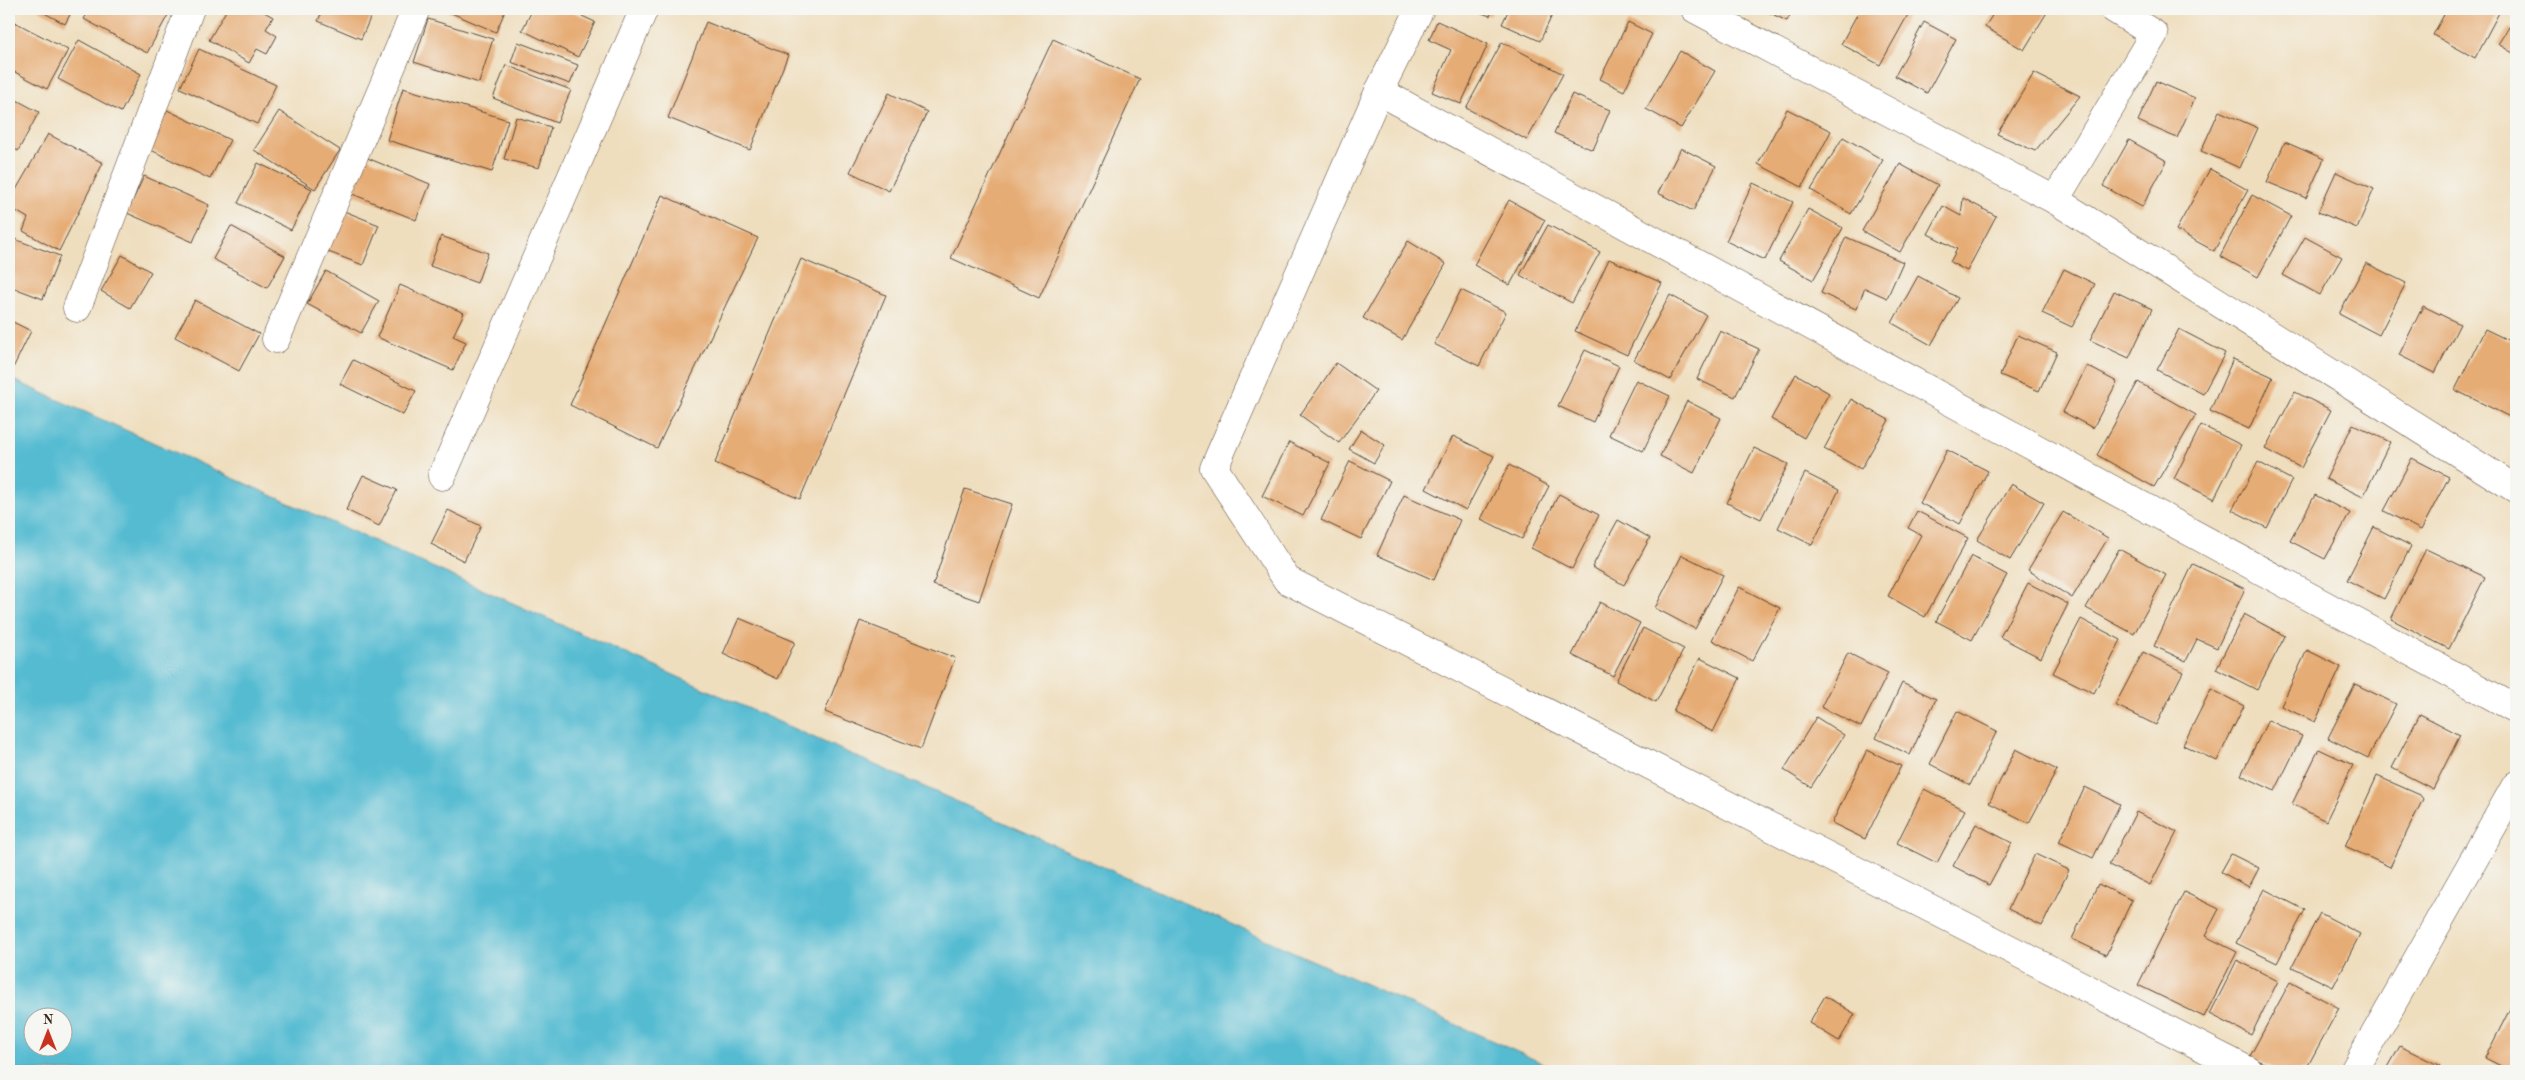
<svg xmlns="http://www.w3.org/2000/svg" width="2525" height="1080" viewBox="0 0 2525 1080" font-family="'Old Standard TT',serif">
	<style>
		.water { fill: #54bbd1; stroke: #487278; fill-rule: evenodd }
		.building { fill: #e6ac75 }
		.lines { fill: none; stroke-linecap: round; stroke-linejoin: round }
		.minor-casing { stroke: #564536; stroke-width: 29 }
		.minor { stroke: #fff; stroke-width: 28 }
	</style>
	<rect width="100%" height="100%" fill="#f6f6f2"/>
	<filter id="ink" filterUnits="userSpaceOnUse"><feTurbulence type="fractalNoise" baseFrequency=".02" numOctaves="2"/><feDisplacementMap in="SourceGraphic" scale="10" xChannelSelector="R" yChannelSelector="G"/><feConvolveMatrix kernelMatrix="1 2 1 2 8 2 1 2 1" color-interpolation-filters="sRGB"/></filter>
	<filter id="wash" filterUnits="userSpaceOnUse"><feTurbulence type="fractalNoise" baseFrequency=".0096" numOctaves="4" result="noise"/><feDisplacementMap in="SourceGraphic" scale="20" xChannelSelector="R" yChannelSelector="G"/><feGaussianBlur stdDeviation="1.12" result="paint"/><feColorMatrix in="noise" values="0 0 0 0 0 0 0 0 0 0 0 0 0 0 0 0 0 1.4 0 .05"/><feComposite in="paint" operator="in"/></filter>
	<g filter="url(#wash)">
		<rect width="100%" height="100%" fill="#efdebe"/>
		<path class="water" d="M9 378 1560 1071H9ZM32 1018H62V1048H32Z"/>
		<g id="blocks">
			<g class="building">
				<path d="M37 9H73L65 24Z"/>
				<path d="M90 9H156L168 15 147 53 84 19Z"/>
				<path d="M227 9H259L273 17 266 29 277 36 267 54 257 49 249 63 209 40Z"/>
				<path d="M323 9H374L361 39 318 21Z"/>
				<path d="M442 9H506L496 32Z"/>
				<path d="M533 9H567L595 22 578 57 522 30Z"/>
				<path d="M1471 9H1493L1490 16Z"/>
				<path d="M1509 9H1555L1540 41 1502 24Z"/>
				<path d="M1761 9H1793L1787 21Z"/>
				<path d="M1860 9 1910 11 1880 65 1841 44Z"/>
				<path d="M1996 9H2049L2024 50 1985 27Z"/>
				<path d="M2447 9H2501L2475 58 2433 35Z"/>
				<path d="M9 19 68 50 47 89 9 69Z"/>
				<path d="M428 19 493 39 479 83 414 62Z"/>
				<path d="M1437 21 1488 44 1461 104 1432 92 1451 50 1429 40Z"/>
				<path d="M706 22 788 55 750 150 668 118Z"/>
				<path d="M1628 22 1652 34 1624 91 1600 79Z"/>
				<path d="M1924 22 1956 39 1927 93 1895 76Z"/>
				<path d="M2509 27 2516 31V48L2513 53 2498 44Z"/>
				<path d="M1053 39 1140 79 1039 298 951 258Z"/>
				<path d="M79 40 141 74 121 112 58 79Z"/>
				<path d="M518 42 578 65 570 84 511 62Z"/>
				<path d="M1502 42 1563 74 1527 140 1466 108Z"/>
				<path d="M199 49 276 85 257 124 180 88Z"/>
				<path d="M1680 51 1715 71 1681 128 1646 109Z"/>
				<path d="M506 65 571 90 557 123 493 98Z"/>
				<path d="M2034 73 2080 96 2035 151 1997 134Z"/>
				<path d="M2156 81 2195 98 2177 138 2138 121Z"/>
				<path d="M403 88 508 120 492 172 387 140Z"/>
				<path d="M889 93 927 112 889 191 850 172Z"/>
				<path d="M1572 94 1610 110 1593 150 1554 133Z"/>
				<path d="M9 96 39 112 18 151 9 146Z"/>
				<path d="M1787 109 1831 131 1802 187 1758 164Z"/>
				<path d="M167 110 230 140 210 179 149 149Z"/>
				<path d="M279 111 340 150 315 189 254 150Z"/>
				<path d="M2219 111 2258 128 2240 168 2201 151Z"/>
				<path d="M516 117 551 127 539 168 504 159Z"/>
				<path d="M48 134 103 163 59 251 23 231 28 218 9 207V202Z"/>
				<path d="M1843 137 1883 160 1851 214 1811 190Z"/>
				<path d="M2129 140 2167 161 2142 207 2103 186Z"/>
				<path d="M2285 142 2324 159 2306 198 2267 182Z"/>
				<path d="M1681 148 1716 166 1693 211 1658 193Z"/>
				<path d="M365 157 430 184 416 220 350 193Z"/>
				<path d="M258 163 312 189 291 230 238 203Z"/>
				<path d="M1900 164 1938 185 1900 252 1862 231Z"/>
				<path d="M2210 169 2248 190 2214 251 2176 230Z"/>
				<path d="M2336 172 2374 189 2357 228 2318 212Z"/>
				<path d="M144 176 209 205 193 242 127 213Z"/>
				<path d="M1753 183 1793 202 1765 260 1726 241Z"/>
				<path d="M662 195 758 238 657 448 570 405Z"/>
				<path d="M2252 195 2291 216 2258 277 2220 256Z"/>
				<path d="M1963 198 1996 216 1967 271 1950 262 1957 249 1928 234 1943 206 1961 216Z"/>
				<path d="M1509 200 1545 220 1510 285 1474 265Z"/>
				<path d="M339 209 379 225 363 265 323 250Z"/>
				<path d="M1808 209 1843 228 1813 280 1779 261Z"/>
				<path d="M1548 225 1600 252 1572 303 1520 275Z"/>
				<path d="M231 226 285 256 267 288 213 259Z"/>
				<path d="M441 236 488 253 477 283 430 266Z"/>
				<path d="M9 237 60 256 43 299 9 286Z"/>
				<path d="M1846 237 1903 262 1887 298 1865 288 1856 309 1821 293Z"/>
				<path d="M2305 237 2342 257 2320 295 2283 275Z"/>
				<path d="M1408 241 1446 264 1402 340 1363 318Z"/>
				<path d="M122 255 151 272 130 308 101 291Z"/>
				<path d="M801 259 886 295 800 499 715 463Z"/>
				<path d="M1609 259 1662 283 1627 355 1575 331Z"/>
				<path d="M2366 263 2406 283 2379 335 2339 314Z"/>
				<path d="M2064 269 2095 284 2072 327 2042 313Z"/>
				<path d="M326 271 379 301 361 333 307 304Z"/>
				<path d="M1918 276 1958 298 1931 345 1892 323Z"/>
				<path d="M400 285 464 313 453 336 466 342 453 370 377 337Z"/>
				<path d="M1461 290 1506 312 1479 366 1434 344Z"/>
				<path d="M2114 291 2152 309 2129 358 2090 340Z"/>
				<path d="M1670 295 1706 315 1670 380 1634 360Z"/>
				<path d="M195 300 259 334 239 371 175 337Z"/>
				<path d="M2423 306 2460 324 2435 373 2399 355Z"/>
				<path d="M9 320 31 331 12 370 9 369Z"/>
				<path d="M2179 329 2225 353 2203 394 2157 370Z"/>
				<path d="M2485 329 2516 344V420L2455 390Z"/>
				<path d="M1720 331 1759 349 1735 397 1697 379Z"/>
				<path d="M2018 335 2057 352 2039 391 2000 375Z"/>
				<path d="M1585 350 1619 366 1593 422 1558 406Z"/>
				<path d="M2233 359 2273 377 2249 429 2210 411Z"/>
				<path d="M353 360 416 391 403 415 340 384Z"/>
				<path d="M1336 363 1376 391 1339 443 1300 415Z"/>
				<path d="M2087 366 2117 382 2093 428 2063 412Z"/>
				<path d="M1796 374 1829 393 1804 438 1771 419Z"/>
				<path d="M1636 380 1670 396 1643 451 1609 435Z"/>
				<path d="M2138 382 2196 415 2154 487 2097 455Z"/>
				<path d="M2295 392 2331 410 2301 468 2265 449Z"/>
				<path d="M1851 399 1889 420 1861 469 1824 449Z"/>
				<path d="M1687 401 1721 418 1694 473 1660 456Z"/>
				<path d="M2353 424 2390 442 2363 497 2326 479Z"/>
				<path d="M2201 425 2241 445 2214 499 2174 479Z"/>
				<path d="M1361 430 1385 445 1374 463 1349 449Z"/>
				<path d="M1453 436 1494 456 1466 510 1426 489Z"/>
				<path d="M1289 442 1330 463 1303 516 1262 496Z"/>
				<path d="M1754 448 1788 464 1761 519 1727 503Z"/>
				<path d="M1947 450 1988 471 1960 524 1920 503Z"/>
				<path d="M2412 458 2449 477 2421 530 2384 511Z"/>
				<path d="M1350 461 1390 481 1361 539 1321 520Z"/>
				<path d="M2258 462 2292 480 2267 528 2232 510Z"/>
				<path d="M1509 465 1549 486 1522 539 1481 519Z"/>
				<path d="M1805 473 1839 490 1812 545 1778 528Z"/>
				<path d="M363 475 397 490 379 526 346 510Z"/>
				<path d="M2011 484 2044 503 2010 560 1977 540Z"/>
				<path d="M965 489 1012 504 979 601 933 585Z"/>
				<path d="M1559 494 1599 515 1572 569 1531 548Z"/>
				<path d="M1404 495 1460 520 1434 580 1377 555Z"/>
				<path d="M2315 495 2350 513 2325 559 2290 541Z"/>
				<path d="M448 510 481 526 464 561 431 544Z"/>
				<path d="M1917 511 1968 538 1925 617 1888 596 1921 535 1908 528Z"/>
				<path d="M2063 512 2108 538 2072 598 2028 570Z"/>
				<path d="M1618 520 1650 538 1624 585 1592 567Z"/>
				<path d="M2374 527 2411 546 2384 599 2347 580Z"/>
				<path d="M2119 549 2166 575 2134 634 2086 608Z"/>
				<path d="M2426 549 2485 577 2449 649 2391 619Z"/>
				<path d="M1682 555 1723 575 1695 629 1655 608Z"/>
				<path d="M1971 556 2007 575 1972 640 1936 621Z"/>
				<path d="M2193 564 2245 589 2217 648 2197 639 2186 661 2154 646Z"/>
				<path d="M2028 583 2068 604 2041 658 2000 637Z"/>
				<path d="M1739 587 1780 608 1752 661 1712 640Z"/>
				<path d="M1600 602 1640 623 1613 676 1572 655Z"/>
				<path d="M2244 614 2285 636 2257 690 2216 669Z"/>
				<path d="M739 618 795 642 778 679 723 654Z"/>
				<path d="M2081 619 2121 640 2094 693 2053 673Z"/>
				<path d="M860 621 955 658 921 749 825 712Z"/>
				<path d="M1643 628 1684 649 1656 702 1616 681Z"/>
				<path d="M2307 650 2341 667 2315 722 2281 706Z"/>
				<path d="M2143 652 2183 672 2156 725 2115 705Z"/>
				<path d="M1848 653 1888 673 1861 727 1821 707Z"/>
				<path d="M1700 658 1740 678 1713 732 1673 711Z"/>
				<path d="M1902 683 1936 699 1910 755 1876 738Z"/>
				<path d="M2355 684 2396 704 2368 758 2328 738Z"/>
				<path d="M2211 689 2244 706 2217 761 2183 745Z"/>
				<path d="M1957 711 1997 731 1970 785 1930 764Z"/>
				<path d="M2420 714 2460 735 2433 789 2392 768Z"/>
				<path d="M1816 717 1844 735 1811 787 1784 770Z"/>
				<path d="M2268 720 2302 736 2275 791 2241 775Z"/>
				<path d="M2016 749 2057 770 2029 823 1989 803Z"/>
				<path d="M2319 749 2353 765 2326 821 2292 804Z"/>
				<path d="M1867 750 1901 766 1865 839 1832 823Z"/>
				<path d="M2377 776 2420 795 2423 799 2390 867 2345 846Z"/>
				<path d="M2085 787 2120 804 2093 858 2059 842Z"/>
				<path d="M1924 789 1965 810 1937 863 1897 843Z"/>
				<path d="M2136 812 2177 832 2150 885 2109 865Z"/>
				<path d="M1976 824 2012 843 1989 885 1953 866Z"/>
				<path d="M2035 854 2069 870 2042 926 2008 909Z"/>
				<path d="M2231 854 2259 868 2249 887 2221 872Z"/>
				<path d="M2098 884 2132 900 2106 955 2072 939Z"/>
				<path d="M2264 889 2305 910 2277 963 2236 943Z"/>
				<path d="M2184 892 2219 909 2205 936 2237 952 2204 1017 2138 985Z"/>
				<path d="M2320 913 2360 934 2333 987 2292 967Z"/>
				<path d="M2237 960 2278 981 2251 1035 2210 1014Z"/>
				<path d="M2290 982 2339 1008 2305 1071H2279L2250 1056Z"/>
				<path d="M1825 996 1855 1014 1839 1041 1809 1023Z"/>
				<path d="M2512 1005 2516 1007V1071H2511L2485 1058Z"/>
				<path d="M2400 1046 2440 1066 2437 1071H2386Z"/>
			</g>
		</g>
	</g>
	<g filter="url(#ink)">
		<use href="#blocks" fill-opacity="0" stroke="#564536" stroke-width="1"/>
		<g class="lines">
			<g class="minor-casing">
				<g id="minor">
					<path d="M1420 9 1379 91 1214 468 1287 580 2249 1071"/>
					<path d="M1695 9 2055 200 2516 489"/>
					<path d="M1379 91 2516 709"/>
					<path d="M2055 200 2154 34 2114 9"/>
					<path d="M77 308 190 9"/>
					<path d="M276 339 416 9"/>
					<path d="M442 476 644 9"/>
					<path d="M2354 1071 2516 785"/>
				</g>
			</g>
			<use href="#minor" class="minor"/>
		</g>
	</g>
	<rect width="2525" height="1080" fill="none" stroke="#f6f6f2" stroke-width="30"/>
	<g transform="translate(48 1032)"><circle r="24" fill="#f6f6f2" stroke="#aba49d"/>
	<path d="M0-4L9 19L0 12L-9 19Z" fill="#c8321e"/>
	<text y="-8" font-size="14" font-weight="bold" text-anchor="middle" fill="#3b2a1e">N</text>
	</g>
</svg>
